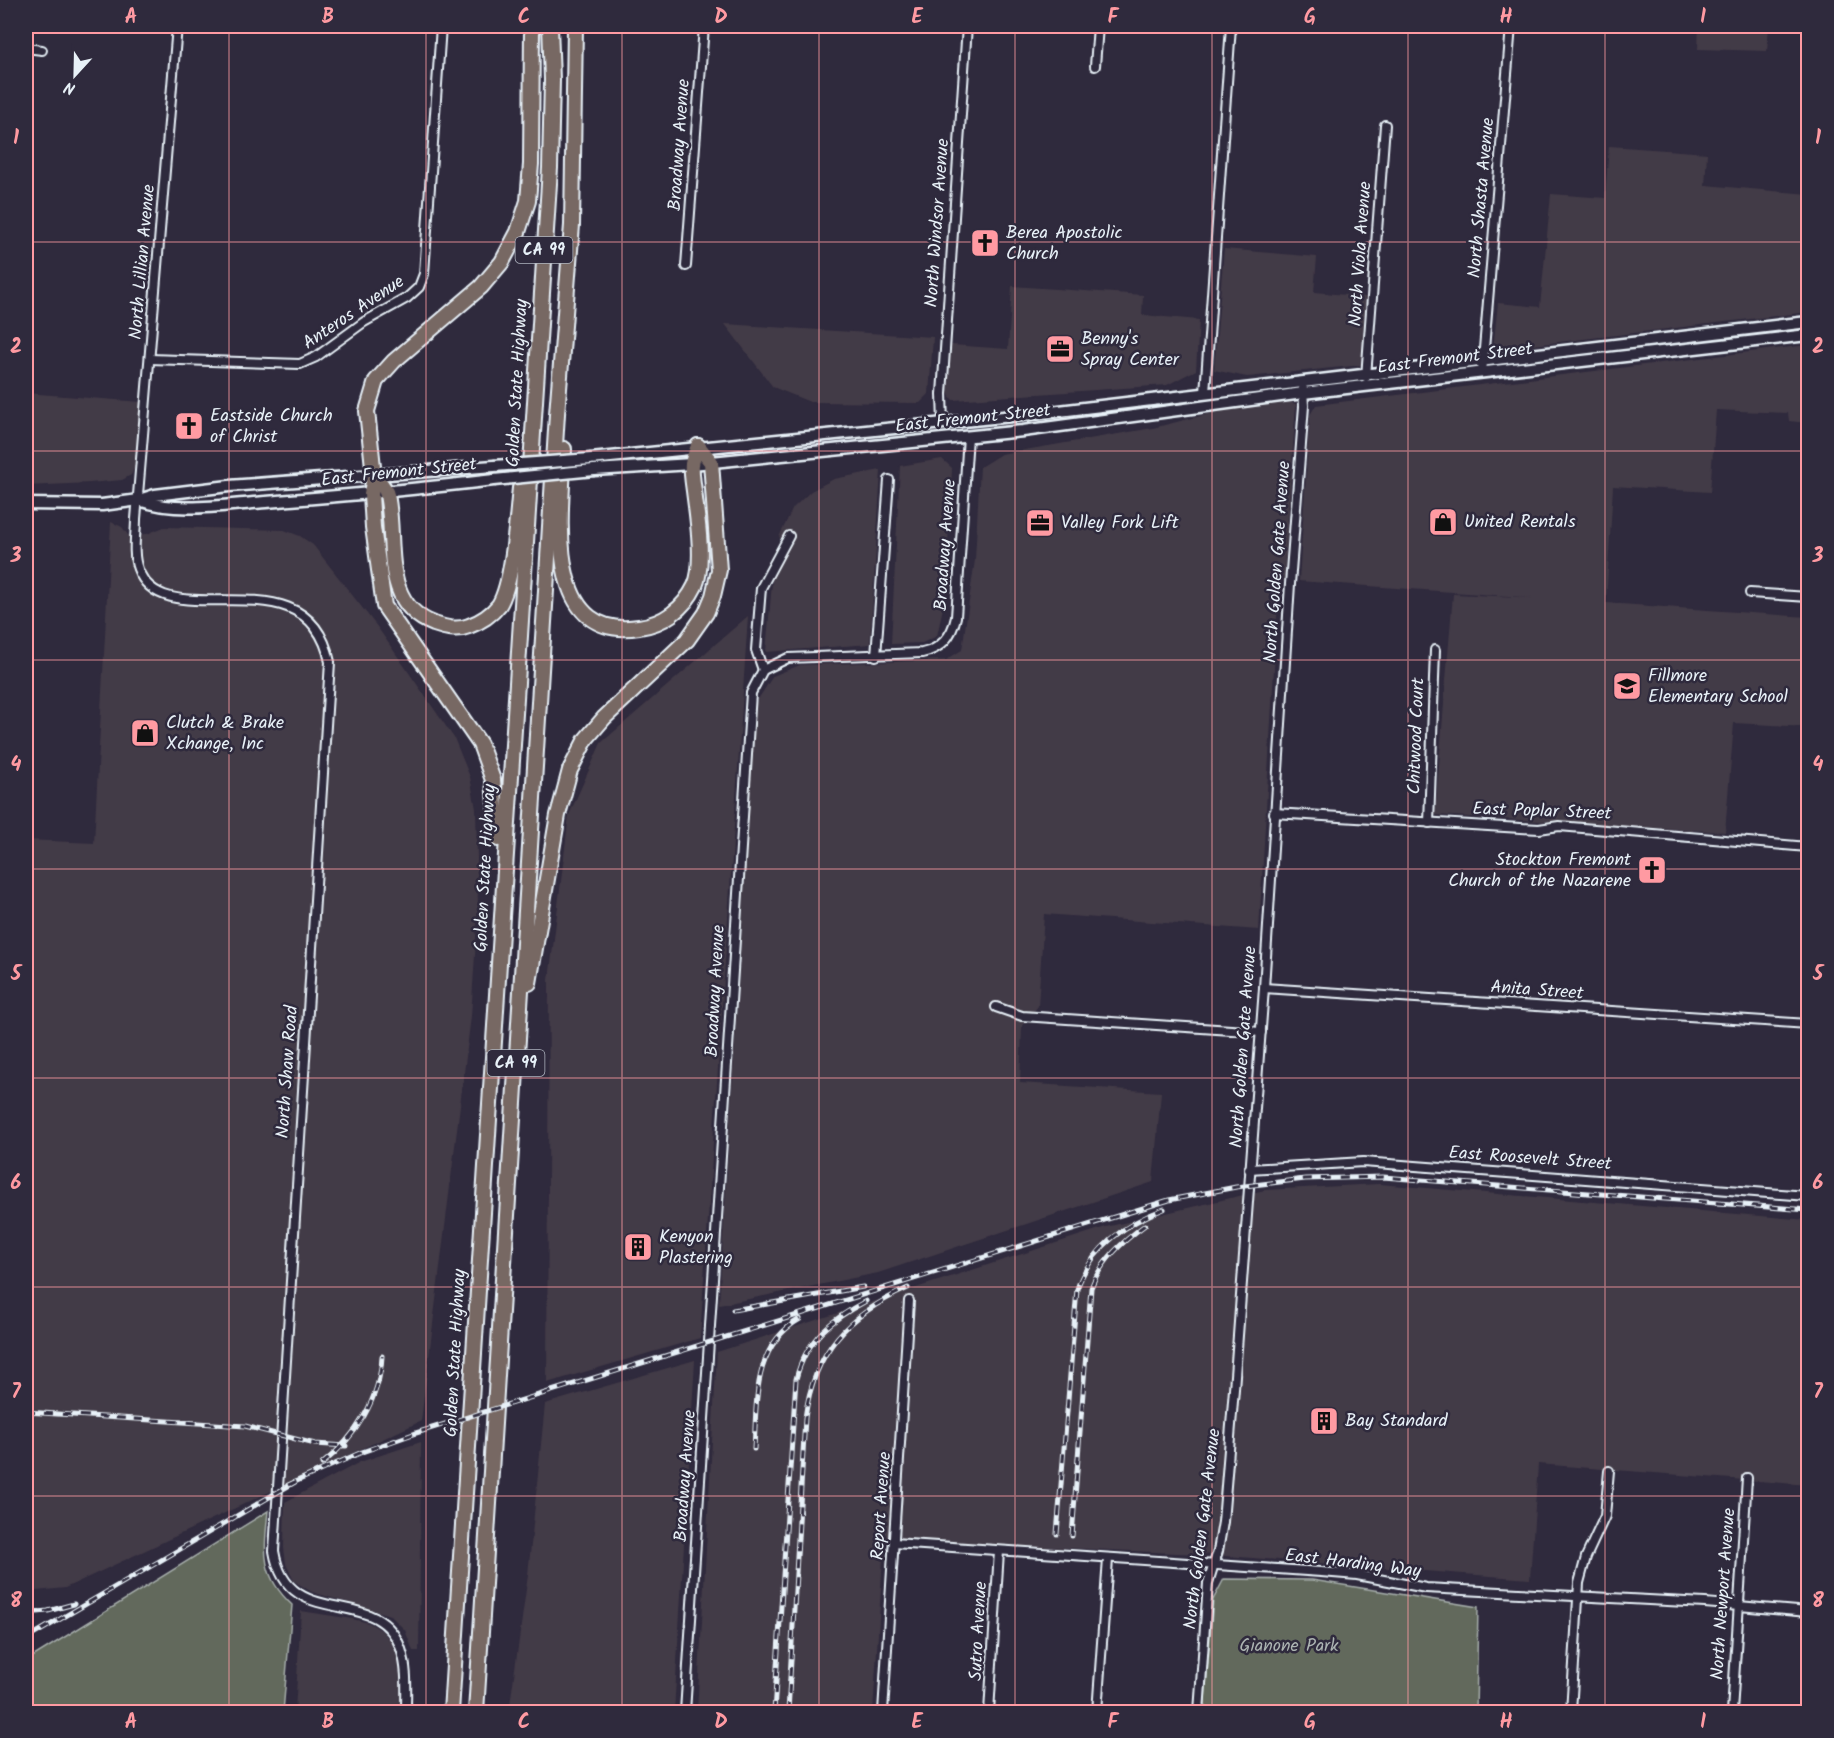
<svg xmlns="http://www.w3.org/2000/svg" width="1834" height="1738" viewBox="0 0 1834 1738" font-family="Kalam,sans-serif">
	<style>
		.built { fill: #433b47 }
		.green { fill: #62695c; stroke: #a5adaa; stroke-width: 1.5 }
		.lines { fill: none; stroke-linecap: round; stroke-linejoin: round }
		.street-casing { stroke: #e8f1f8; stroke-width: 12 }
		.secondary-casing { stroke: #e8f1f8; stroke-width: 15 }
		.highway-casing { stroke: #e8f1f8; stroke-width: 18 }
		.street { stroke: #2f2a3d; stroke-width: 8 }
		.secondary { stroke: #2f2a3d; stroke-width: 10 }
		.highway { stroke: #776864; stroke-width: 14 }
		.rail-casing { stroke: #e8f1f8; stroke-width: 5 }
		.rail { stroke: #2f2a3d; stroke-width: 3; stroke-dasharray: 9; stroke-linecap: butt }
		.secondary-bridge-casing { stroke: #e8f1f8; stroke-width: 15; stroke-linecap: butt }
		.secondary-bridge { stroke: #2f2a3d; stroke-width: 10 }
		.grid { fill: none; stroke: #ff9aa2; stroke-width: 1.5; stroke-opacity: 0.55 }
		.labels { text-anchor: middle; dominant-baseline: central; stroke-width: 5; stroke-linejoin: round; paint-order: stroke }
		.shield { fill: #2f2a3d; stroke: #b0b5c0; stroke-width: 1.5 }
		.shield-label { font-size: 16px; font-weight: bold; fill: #e8f1f8 }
		.street-label { font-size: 18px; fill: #e8f1f8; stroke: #2f2a3d }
		.poi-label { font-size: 18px; fill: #e8f1f8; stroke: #2f2a3d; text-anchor: start }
		.park-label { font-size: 18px; fill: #acb4b2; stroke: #2f2a3d }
		.neatline { fill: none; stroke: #ff9aa2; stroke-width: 2 }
		.grid-label { font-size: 20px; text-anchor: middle; font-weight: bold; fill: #ff9aa2 }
	</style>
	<rect width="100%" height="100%" fill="#2f2a3d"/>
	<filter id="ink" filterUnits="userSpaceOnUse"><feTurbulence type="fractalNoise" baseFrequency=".0167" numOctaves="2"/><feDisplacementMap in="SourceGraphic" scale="12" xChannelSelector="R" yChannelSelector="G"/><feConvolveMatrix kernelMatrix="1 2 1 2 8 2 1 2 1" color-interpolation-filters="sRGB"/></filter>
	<g filter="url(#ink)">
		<g class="built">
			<path d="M1699 26H1769L1767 51 1698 49Z"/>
			<path d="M1609 146 1707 153 1705 185 1808 194V312L1493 350 1498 303 1540 307 1551 194 1605 198Z"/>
			<path d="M1224 249 1317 257 1314 292 1366 297 1361 365 1247 377 1214 370Z"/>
			<path d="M1012 286 1143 295 1142 315 1199 320 1196 370 1167 385 953 400 948 394 951 345 1008 349Z"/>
			<path d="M725 324 933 337 929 394 920 403 810 402 773 387Z"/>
			<path d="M1808 345V423L1789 421 1788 413 1716 410 1710 492 1613 486 1606 603 1808 617V727L1734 723 1725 832 1435 815 1453 594 1536 598 1299 581 1310 415 1316 405Z"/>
			<path d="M26 393 141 402 135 467 131 475 122 480 89 483 26 486Z"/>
			<path d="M1281 399 1296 404 1284 581H1279L1259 930 1044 914 1038 1006 1022 1027 1020 1083 1161 1092 1153 1182 878 1273 719 1305 755 704 773 676 800 665 946 660 962 650 975 560 980 467 1001 454 1153 428 1248 404Z"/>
			<path d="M942 459 952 468 945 598 937 636 922 643 891 644 900 466Z"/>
			<path d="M881 470 870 644 766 652 773 572 789 544 779 537 793 508 811 491 834 479Z"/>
			<path d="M111 522 122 527 128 535 147 534 164 527 284 530 300 536 313 545 378 628 454 738 470 777 476 809 478 908 471 1016 421 1421 65 1588 26 1592V840L94 843Z"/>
			<path d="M748 616 700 1338 547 1383 549 980 569 815 601 743Z"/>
			<path d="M1379 1184 1808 1220V1485L1538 1464 1530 1579 1200 1554 884 1540 873 1712H697L717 1352 1106 1227 1265 1190Z"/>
			<path d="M695 1360 674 1712H509L528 1575 545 1404Z"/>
			<path d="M421 1442 419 1651H413L405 1630 390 1615 312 1592 294 1581 286 1564 284 1548 285 1502 360 1462Z"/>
			<path d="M301 1611 352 1619 369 1623 381 1630 392 1642 398 1658 402 1679 401 1712H295Z"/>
		</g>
		<g class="green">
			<path d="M268 1511C264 1552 260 1575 292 1605L283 1712H26V1661Z"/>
			<path d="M1224 1579 1312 1580 1478 1607 1476 1712H1204L1213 1600Z"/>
		</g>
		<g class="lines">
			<g class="street-casing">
				<g id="street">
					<path d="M177 26 136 519C136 534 132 554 138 569 164 641 307 549 330 662L274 1551C288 1635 378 1581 401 1649 408 1669 406 1691 406 1712"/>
					<path d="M26 48 42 50"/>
					<path d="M1095 66 1098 26"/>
					<path d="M686 266 704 26"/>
					<path d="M150 359 300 364 316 357 364 322 407 298 419 287 424 274 441 26"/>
					<path d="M1482 373 1511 26"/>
					<path d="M1366 377 1385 125"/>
					<path d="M1205 393 1231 26"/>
					<path d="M943 424 942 394 967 26"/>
					<path d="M1750 593 1808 597"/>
					<path d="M876 656 889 480"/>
					<path d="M763 670 756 650 761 588 789 536"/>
					<path d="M1274 813 1539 829 1559 826 1808 847"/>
					<path d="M1429 823 1435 650"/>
					<path d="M1264 988 1808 1024"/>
					<path d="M996 1007 1022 1016 1261 1032"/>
					<path d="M1249 1169 1363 1162 1808 1196"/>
					<path d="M894 1543 1321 1572 1357 1575 1426 1588 1705 1603 1808 1612"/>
					<path d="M685 1712 751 693 763 670 788 658 922 653C941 649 952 636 956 617L968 436"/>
					<path d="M883 1712 909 1301"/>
					<path d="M989 1712 999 1551"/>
					<path d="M1097 1712 1108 1559"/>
					<path d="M1199 1712 1208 1583 1218 1551 1223 1522 1234 1389 1264 988 1290 584 1304 406 1303 389"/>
					<path d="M1571 1712 1579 1583 1586 1557 1605 1516 1609 1471"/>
					<path d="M1732 1712 1747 1478"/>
				</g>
			</g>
			<g class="secondary-casing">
				<g id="secondary">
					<path d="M591 459 1042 413 1808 322"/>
					<path d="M594 470 692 464 1023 431 1303 393 1808 335"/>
					<path d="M139 500C179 514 224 505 266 502 342 496 418 489 494 480"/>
					<path d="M26 504 102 505 139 500 155 495 229 486 494 466"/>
				</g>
			</g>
			<g class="highway-casing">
				<g id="highway">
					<path d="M564 449C562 507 541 642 639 627 663 624 684 609 695 586 705 564 697 515 694 491 693 483 691 472 692 464 693 458 696 452 698 446"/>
					<path d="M374 476C379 482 386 488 387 495 397 540 379 603 434 624 446 628 457 631 469 626 480 622 492 614 499 605 513 583 517 516 520 488L528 478"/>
					<path d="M498 839 493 780 480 744 384 606 373 527 371 494 374 476 367 411 376 381 394 361 481 287 502 262 518 232 528 201 531 164 532 26"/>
					<path d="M529 983 558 815 570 770 586 739 604 718 687 640 706 613 713 596 719 570 711 462 698 446"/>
					<path d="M451 1712 550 168 552 80 550 26"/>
					<path d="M476 1712 557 414 572 225 575 26"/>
				</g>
			</g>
			<use href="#street" class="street"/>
			<use href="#secondary" class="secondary"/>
			<use href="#highway" class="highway"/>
			<g class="rail-casing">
				<g id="rail">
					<path d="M733 1310 863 1287"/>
					<path d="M26 1412 245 1426 315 1444 346 1446"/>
					<path d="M754 1449C757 1402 752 1346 800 1319"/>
					<path d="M322 1464C356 1437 380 1399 382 1356"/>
					<path d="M288 1485 362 1452 416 1433 1169 1200 1236 1187 1305 1179 1383 1177 1808 1210"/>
					<path d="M1057 1534 1077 1289C1091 1248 1124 1224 1164 1209"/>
					<path d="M1072 1536 1091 1288C1101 1261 1122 1242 1145 1225"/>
					<path d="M26 1613 48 1611 74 1604"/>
					<path d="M26 1639 295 1482"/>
					<path d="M774 1712 796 1379C806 1339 832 1319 866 1301"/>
					<path d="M788 1712 805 1418C814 1350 848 1315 908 1288"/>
				</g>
			</g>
			<use href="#rail" class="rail"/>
			<g class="secondary-bridge-casing">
				<g id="secondary-bridge">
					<path d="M494 466 591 459"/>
					<path d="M494 480 594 470"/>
				</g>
			</g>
			<use href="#secondary-bridge" class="secondary-bridge"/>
		</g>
	</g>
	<path class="grid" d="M229 26V1712M426 26V1712M622 26V1712M819 26V1712M1015 26V1712M1212 26V1712M1408 26V1712M1605 26V1712M26 242H1808M26 451H1808M26 660H1808M26 869H1808M26 1078H1808M26 1287H1808M26 1496H1808"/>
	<defs>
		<g id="church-square" transform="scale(1.5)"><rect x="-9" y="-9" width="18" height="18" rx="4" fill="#ff9aa2" stroke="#2f2a3d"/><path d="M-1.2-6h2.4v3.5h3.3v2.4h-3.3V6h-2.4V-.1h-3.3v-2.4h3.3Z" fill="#111"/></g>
		<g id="office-square" transform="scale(1.5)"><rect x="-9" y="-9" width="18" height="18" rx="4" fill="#ff9aa2" stroke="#2f2a3d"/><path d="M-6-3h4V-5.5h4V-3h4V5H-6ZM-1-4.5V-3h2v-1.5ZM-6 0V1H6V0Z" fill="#111"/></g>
		<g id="shop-square" transform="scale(1.5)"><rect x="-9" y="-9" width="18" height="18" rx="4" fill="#ff9aa2" stroke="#2f2a3d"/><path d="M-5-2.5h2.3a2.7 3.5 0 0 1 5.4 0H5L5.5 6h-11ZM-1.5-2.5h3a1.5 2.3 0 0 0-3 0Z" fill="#111"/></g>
		<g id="school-square" transform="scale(1.5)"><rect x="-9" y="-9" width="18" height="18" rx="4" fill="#ff9aa2" stroke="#2f2a3d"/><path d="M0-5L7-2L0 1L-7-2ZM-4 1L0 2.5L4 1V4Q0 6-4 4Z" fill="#111"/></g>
		<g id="building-square" transform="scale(1.5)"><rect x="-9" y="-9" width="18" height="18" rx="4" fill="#ff9aa2" stroke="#2f2a3d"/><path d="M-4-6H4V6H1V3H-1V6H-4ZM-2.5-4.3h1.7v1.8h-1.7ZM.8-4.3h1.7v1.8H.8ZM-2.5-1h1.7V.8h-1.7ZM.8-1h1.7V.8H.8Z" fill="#111"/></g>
	</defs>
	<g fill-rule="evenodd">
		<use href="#church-square" x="985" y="243"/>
		<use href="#office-square" x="1060" y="349"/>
		<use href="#church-square" x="189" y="426"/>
		<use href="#shop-square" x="1443" y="522"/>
		<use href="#office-square" x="1040" y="523"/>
		<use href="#school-square" x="1627" y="686"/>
		<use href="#shop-square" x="145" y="733"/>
		<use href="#church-square" x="1652" y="870"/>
		<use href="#building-square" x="638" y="1247"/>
		<use href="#building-square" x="1324" y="1421"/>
	</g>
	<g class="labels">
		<g class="shield">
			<rect x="515.5" y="237" width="57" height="26" rx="4.5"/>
			<rect x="487.5" y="1050" width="57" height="26" rx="4.5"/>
		</g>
		<g class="shield-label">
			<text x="544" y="250">CA 99</text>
			<text x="516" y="1063">CA 99</text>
		</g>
		<g class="street-label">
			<text transform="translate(680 145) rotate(-86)">Broadway Avenue</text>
			<text transform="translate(1482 198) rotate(-85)">North Shasta Avenue</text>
			<text transform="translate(938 223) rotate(-86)">North Windsor Avenue</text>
			<text transform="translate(1361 254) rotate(-86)">North Viola Avenue</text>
			<text transform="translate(143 262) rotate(-85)">North Lillian Avenue</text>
			<text transform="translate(354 313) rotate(-34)">Anteros Avenue</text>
			<text transform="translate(1455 359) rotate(-7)">East Fremont Street</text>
			<text transform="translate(518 383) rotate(-87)">Golden State Highway</text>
			<text transform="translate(973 419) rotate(-6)">East Fremont Street</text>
			<text transform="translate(399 473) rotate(-6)">East Fremont Street</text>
			<text transform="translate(946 545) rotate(-86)">Broadway Avenue</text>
			<text transform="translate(1278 562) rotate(-86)">North Golden Gate Avenue</text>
			<text transform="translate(1417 736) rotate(-88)">Chitwood Court</text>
			<text transform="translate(1542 812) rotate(2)">East Poplar Street</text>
			<text transform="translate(486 868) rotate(-87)">Golden State Highway</text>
			<text transform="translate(716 991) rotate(-87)">Broadway Avenue</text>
			<text transform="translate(1537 991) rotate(4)">Anita Street</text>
			<text transform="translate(1244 1047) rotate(-86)">North Golden Gate Avenue</text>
			<text transform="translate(288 1072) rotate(-86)">North Shaw Road</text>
			<text transform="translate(1530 1159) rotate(4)">East Roosevelt Street</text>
			<text transform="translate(456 1353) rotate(-87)">Golden State Highway</text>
			<text transform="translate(686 1476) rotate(-86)">Broadway Avenue</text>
			<text transform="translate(882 1506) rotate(-86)">Report Avenue</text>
			<text transform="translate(1203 1529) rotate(-83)">North Golden Gate Avenue</text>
			<text transform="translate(1353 1564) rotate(7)">East Harding Way</text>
			<text transform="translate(1724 1594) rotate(-86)">North Newport Avenue</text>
			<text transform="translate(979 1631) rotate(-87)">Sutro Avenue</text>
		</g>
		<g class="poi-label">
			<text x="1006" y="233">Berea Apostolic<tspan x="1006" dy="21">Church</tspan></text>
			<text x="1081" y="339">Benny's<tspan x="1081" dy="21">Spray Center</tspan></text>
			<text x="210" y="416">Eastside Church<tspan x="210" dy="21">of Christ</tspan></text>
			<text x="1464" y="522">United Rentals</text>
			<text x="1061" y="523">Valley Fork Lift</text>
			<text x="1648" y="676">Fillmore<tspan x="1648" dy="21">Elementary School</tspan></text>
			<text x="166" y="723">Clutch &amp; Brake<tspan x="166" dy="21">Xchange, Inc</tspan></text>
			<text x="1631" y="860" text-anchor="end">Stockton Fremont<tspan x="1631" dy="21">Church of the Nazarene</tspan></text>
			<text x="659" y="1237">Kenyon<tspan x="659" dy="21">Plastering</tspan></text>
			<text x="1345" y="1421">Bay Standard</text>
		</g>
		<g class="park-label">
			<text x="1289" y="1646">Gianone Park</text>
		</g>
	</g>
	<rect width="1834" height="1738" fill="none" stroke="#2f2a3d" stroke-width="66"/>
	<g transform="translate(75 75) rotate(202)" stroke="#2f2a3d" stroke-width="4.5" paint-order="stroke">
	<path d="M0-4.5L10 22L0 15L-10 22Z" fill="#e8f1f8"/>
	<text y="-9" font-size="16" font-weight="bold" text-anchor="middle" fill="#e8f1f8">N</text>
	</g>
	<rect x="33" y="33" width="1768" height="1672" class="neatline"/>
	<g class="grid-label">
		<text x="131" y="23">A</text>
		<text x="328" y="23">B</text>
		<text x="524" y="23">C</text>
		<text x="721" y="23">D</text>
		<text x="917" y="23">E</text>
		<text x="1113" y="23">F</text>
		<text x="1310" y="23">G</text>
		<text x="1506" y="23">H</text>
		<text x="1703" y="23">I</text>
		<text x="16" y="144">1</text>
		<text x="1818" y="144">1</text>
		<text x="16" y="353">2</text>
		<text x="1818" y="353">2</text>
		<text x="16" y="562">3</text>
		<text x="1818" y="562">3</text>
		<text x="16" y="771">4</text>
		<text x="1818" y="771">4</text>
		<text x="16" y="980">5</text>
		<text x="1818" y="980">5</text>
		<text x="16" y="1189">6</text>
		<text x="1818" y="1189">6</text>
		<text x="16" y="1398">7</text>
		<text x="1818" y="1398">7</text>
		<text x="16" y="1607">8</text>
		<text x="1818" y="1607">8</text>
		<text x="131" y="1728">A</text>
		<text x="328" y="1728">B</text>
		<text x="524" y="1728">C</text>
		<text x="721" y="1728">D</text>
		<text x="917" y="1728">E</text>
		<text x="1113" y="1728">F</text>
		<text x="1310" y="1728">G</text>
		<text x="1506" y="1728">H</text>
		<text x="1703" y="1728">I</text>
	</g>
</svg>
